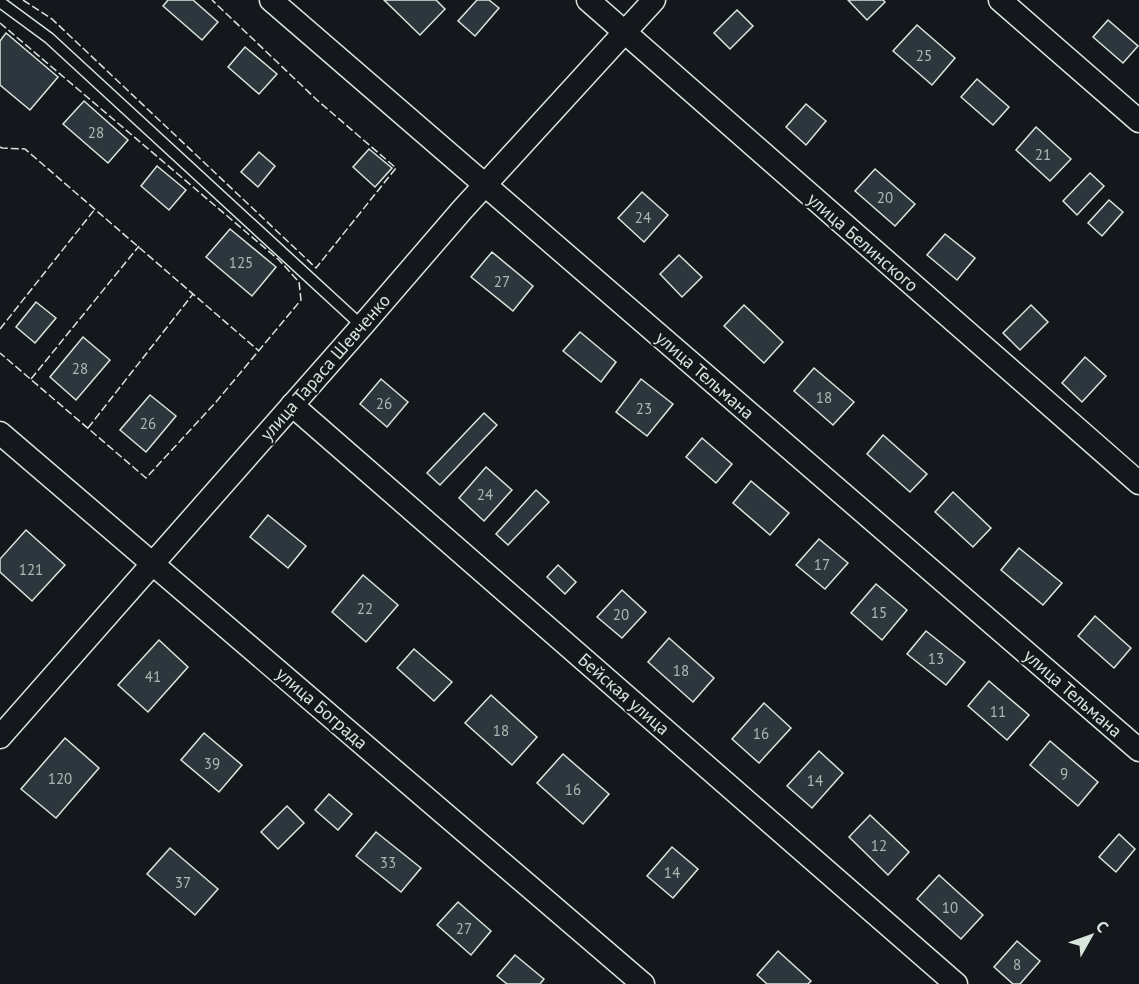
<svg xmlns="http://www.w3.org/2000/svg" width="1139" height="984" viewBox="0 0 1139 984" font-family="'PT Sans',sans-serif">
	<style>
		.building { fill: #2c363c; stroke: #d8e6dc; stroke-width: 1.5 }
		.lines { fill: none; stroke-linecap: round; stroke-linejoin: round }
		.lane-casing { stroke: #d8e6dc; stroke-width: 13 }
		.street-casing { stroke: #d8e6dc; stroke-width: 25 }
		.lane { stroke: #14181c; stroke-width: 10 }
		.street { stroke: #14181c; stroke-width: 22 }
		.fence { stroke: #d8e6dc; stroke-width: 1.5; stroke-dasharray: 8 3; stroke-linecap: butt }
		.labels { text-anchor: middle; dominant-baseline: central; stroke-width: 4.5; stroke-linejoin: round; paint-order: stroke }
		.number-label { font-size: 15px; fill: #adbab4 }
		.street-label { font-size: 18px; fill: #d8e6dc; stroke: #14181c }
	</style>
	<rect width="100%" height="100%" fill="#14181c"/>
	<g class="building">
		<path d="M168 0H193L218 22 202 40 163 6Z"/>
		<path d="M384 0H436L445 9 420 35Z"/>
		<path d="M477 0H489L499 8 475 36 458 21Z"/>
		<path d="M848 0H883L885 2 867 20Z"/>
		<path d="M737 10 753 26 730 49 714 33Z"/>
		<path d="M1108 20 1138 46 1123 63 1093 37Z"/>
		<path d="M917 25 955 58 932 85 893 51Z"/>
		<path d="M6 33 58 77 30 110 0 85V41Z"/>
		<path d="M245 47 277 74 259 94 228 67Z"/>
		<path d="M977 79 1009 107 993 125 961 97Z"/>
		<path d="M84 101 128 140 108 163 63 124Z"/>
		<path d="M806 104 826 121 806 145 786 127Z"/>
		<path d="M1036 127 1071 159 1050 181 1016 150Z"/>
		<path d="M369 149 392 168 375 187 353 167Z"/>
		<path d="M259 152 275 166 258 187 241 172Z"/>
		<path d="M157 166 186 190 169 210 141 186Z"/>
		<path d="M875 169 915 204 895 226 855 191Z"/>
		<path d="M1090 173 1104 186 1077 215 1063 201Z"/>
		<path d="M642 192 668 215 644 242 618 218Z"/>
		<path d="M1109 200 1123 212 1102 236 1088 223Z"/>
		<path d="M230 229 276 267 252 296 206 257Z"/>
		<path d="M945 234 975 258 957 280 927 255Z"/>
		<path d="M492 252 533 286 513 311 471 277Z"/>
		<path d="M679 255 702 277 682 297 660 274Z"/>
		<path d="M36 302 56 318 35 343 16 327Z"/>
		<path d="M744 305 783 342 764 363 724 326Z"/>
		<path d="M1031 305 1048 322 1020 350 1003 333Z"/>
		<path d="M580 332 616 362 601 382 563 351Z"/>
		<path d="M83 337 110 360 76 400 50 377Z"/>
		<path d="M1085 357 1106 376 1082 402 1062 383Z"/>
		<path d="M814 368 854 402 833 425 794 391Z"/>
		<path d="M381 379 408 402 387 427 360 404Z"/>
		<path d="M641 379 673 404 647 436 616 412Z"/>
		<path d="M150 395 176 416 146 452 120 430Z"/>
		<path d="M484 413 497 425 440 485 427 473Z"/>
		<path d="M883 435 927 474 910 492 867 454Z"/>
		<path d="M702 438 732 464 716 483 686 457Z"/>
		<path d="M486 467 512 490 484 521 459 498Z"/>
		<path d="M751 481 789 513 770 535 733 503Z"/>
		<path d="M536 490 549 502 508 545 496 534Z"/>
		<path d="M953 492 991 528 973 547 935 512Z"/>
		<path d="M268 515 306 546 288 568 250 537Z"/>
		<path d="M26 530 65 565 32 601 0 572V559Z"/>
		<path d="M819 539 848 563 825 589 796 565Z"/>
		<path d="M1019 548 1062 583 1043 605 1001 570Z"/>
		<path d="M558 565 576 582 565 594 547 577Z"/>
		<path d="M363 575 398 605 366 642 332 612Z"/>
		<path d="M876 584 907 610 882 640 851 613Z"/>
		<path d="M622 590 646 612 622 638 597 617Z"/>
		<path d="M1095 616 1131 648 1114 668 1078 636Z"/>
		<path d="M926 631 965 662 946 685 907 654Z"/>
		<path d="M669 638 714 678 693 702 648 662Z"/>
		<path d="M159 640 188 667 148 712 118 685Z"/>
		<path d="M414 649 452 682 434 701 397 668Z"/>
		<path d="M989 681 1029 715 1007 740 968 706Z"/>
		<path d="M491 695 537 737 512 765 465 723Z"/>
		<path d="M764 703 791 728 759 763 732 739Z"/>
		<path d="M204 733 242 765 219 792 181 760Z"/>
		<path d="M65 738 99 768 56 818 21 789Z"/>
		<path d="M1050 741 1098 782 1078 806 1030 765Z"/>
		<path d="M819 751 843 773 812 808 787 786Z"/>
		<path d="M563 754 609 794 583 824 537 783Z"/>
		<path d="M329 794 352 814 338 830 315 810Z"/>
		<path d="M287 806 304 823 278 849 261 832Z"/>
		<path d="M870 815 909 852 888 875 849 837Z"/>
		<path d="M376 832 421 868 401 892 356 856Z"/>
		<path d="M1119 834 1135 849 1116 872 1099 857Z"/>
		<path d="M672 847 698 869 673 898 647 876Z"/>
		<path d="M170 848 218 889 195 915 147 874Z"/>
		<path d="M939 875 983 915 961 939 917 899Z"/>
		<path d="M458 902 491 931 471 955 437 925Z"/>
		<path d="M1017 941 1040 961 1020 984H1013L994 967Z"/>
		<path d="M778 951 811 981 808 984H767L757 975Z"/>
		<path d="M515 955 544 979 540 984H507L497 976Z"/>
	</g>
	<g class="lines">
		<g class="lane-casing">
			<path id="lane" d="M0 2 49 38 362 326"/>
		</g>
		<g class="street-casing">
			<g id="street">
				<path d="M271 0 1139 750"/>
				<path d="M588 0 1139 483"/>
				<path d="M1000 0 1139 121"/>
				<path d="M292 405 956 984"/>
				<path d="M0 433 643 984"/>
				<path d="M0 737 362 326 462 210 654 0"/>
			</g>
		</g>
		<use href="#lane" class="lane"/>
		<use href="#street" class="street"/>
		<g class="fence">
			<path d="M23 0 52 19 316 268 396 168 317 100 212 0"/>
			<path d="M0 23 279 260 299 282 301 300 216 402 146 478 0 353"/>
			<path d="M0 147 2 148 25 149 259 351"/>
			<path d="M0 329 95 209"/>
			<path d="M31 379 139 246"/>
			<path d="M88 428 193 294"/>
		</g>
	</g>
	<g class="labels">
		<g class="number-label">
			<text x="924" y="55">25</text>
			<text x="96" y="132">28</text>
			<text x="1043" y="154">21</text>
			<text x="885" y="197">20</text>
			<text x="643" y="217">24</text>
			<text x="241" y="262">125</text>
			<text x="502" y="281">27</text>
			<text x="80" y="368">28</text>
			<text x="824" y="397">18</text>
			<text x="384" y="403">26</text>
			<text x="644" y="408">23</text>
			<text x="148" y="423">26</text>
			<text x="485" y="494">24</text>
			<text x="822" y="564">17</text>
			<text x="31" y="569">121</text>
			<text x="365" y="608">22</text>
			<text x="879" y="612">15</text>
			<text x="621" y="614">20</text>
			<text x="936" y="658">13</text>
			<text x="681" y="670">18</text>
			<text x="153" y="676">41</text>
			<text x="998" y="711">11</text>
			<text x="501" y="730">18</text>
			<text x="761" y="733">16</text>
			<text x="212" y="763">39</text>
			<text x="1064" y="773">9</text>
			<text x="60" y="778">120</text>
			<text x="815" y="780">14</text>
			<text x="573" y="789">16</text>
			<text x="879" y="845">12</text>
			<text x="388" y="862">33</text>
			<text x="672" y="872">14</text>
			<text x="183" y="882">37</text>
			<text x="950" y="907">10</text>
			<text x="464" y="928">27</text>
			<text x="1017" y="964">8</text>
		</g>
		<g class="street-label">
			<text transform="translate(863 242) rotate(41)">улица Белинского</text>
			<text transform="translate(325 367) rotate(-49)">улица Тараса Шевченко</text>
			<text transform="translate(705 375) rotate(41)">улица Тельмана</text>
			<text transform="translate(1073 693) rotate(41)">улица Тельмана</text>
			<text transform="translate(624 694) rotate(41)">Бейская улица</text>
			<text transform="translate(322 708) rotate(41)">улица Бограда</text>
		</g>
	</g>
	<g transform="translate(1091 936) rotate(50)" stroke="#14181c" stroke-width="4.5" paint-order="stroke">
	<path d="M0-4.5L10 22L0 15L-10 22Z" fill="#d8e6dc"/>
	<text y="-9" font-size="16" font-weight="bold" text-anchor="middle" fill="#d8e6dc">С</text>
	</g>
</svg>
